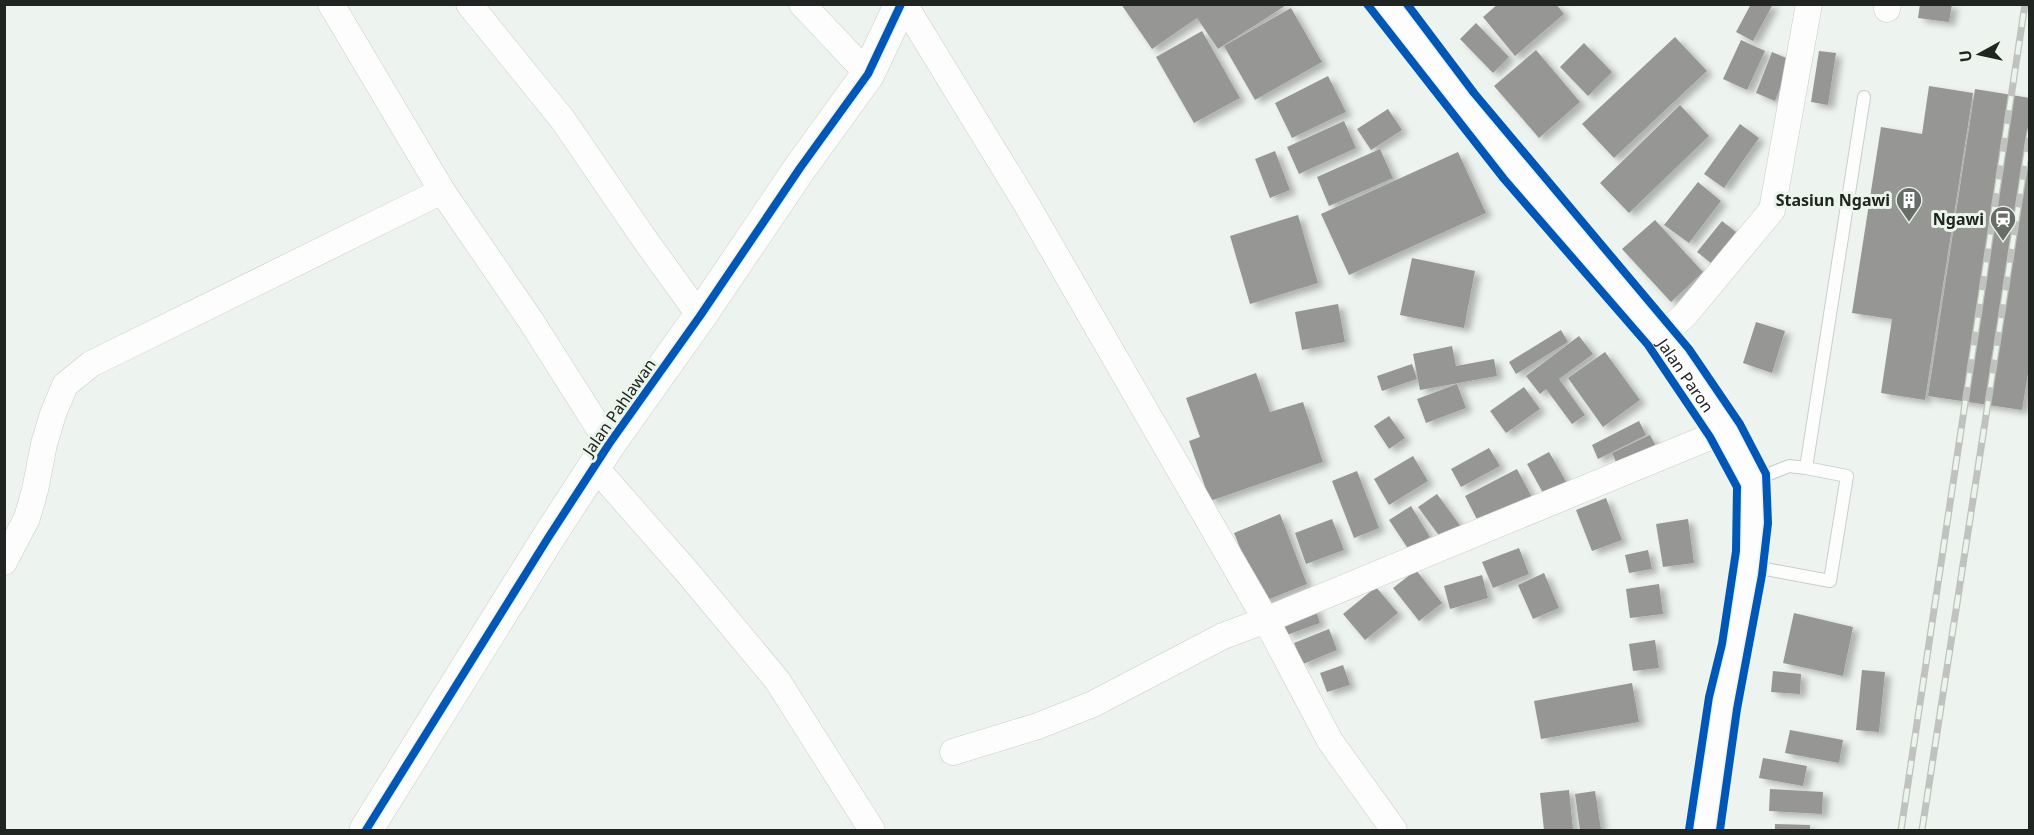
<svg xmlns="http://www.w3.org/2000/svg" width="2034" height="835" viewBox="0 0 2034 835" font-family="'Noto Sans',sans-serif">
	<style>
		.building { fill: #969794; filter: url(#shadow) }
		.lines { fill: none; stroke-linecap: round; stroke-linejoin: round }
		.lane-casing { stroke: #c9ceca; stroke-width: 14 }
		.street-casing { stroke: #c9ceca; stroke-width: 27 }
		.secondary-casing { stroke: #c9ceca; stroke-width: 34 }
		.lane { stroke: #fcfdfc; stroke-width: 12 }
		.street { stroke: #fcfdfc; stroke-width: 26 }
		.secondary { stroke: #fcfdfc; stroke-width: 33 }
		.rail-casing { stroke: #c0c2c0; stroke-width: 7 }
		.rail { stroke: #eaf6ec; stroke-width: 4.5; stroke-dasharray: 14; stroke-linecap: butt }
		.cycleway-casing { stroke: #eaf6ec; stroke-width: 11 }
		.cycleway { stroke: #0057b8; stroke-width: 8 }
		.labels { text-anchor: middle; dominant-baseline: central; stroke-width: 6; stroke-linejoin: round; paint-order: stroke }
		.poi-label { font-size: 16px; font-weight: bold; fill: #212521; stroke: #eaf6ec; text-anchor: end }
		.street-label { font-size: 16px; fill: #212521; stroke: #eaf6ec }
	</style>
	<defs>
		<filter id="shadow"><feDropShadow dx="6" dy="4" stdDeviation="3" flood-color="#0004"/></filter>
	</defs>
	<rect width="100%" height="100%" fill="#edf3ee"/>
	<g class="building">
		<path d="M1121 4H1288L1218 49 1197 18 1152 49Z"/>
		<path d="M1498 4H1556L1564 14 1515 56 1483 17Z"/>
		<path d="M1751 4H1773L1753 41 1736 32Z"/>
		<path d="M1920 4H1952L1949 22 1918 18Z"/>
		<path d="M1291 8 1322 62 1255 100 1224 46Z"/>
		<path d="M1476 23 1509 57 1493 73 1460 39Z"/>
		<path d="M1202 31 1240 98 1194 123 1156 57Z"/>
		<path d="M1675 37 1707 71 1614 158 1582 124Z"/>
		<path d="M1741 40 1765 51 1747 90 1723 79Z"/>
		<path d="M1584 43 1612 72 1588 96 1560 67Z"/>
		<path d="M1536 50 1580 102 1539 138 1494 86Z"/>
		<path d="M1819 51 1836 53 1828 105 1811 102Z"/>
		<path d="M1772 52 1791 60 1775 101 1756 93Z"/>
		<path d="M1328 76 1346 112 1292 138 1275 103Z"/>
		<path d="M1929 86 1973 93 1925 400 1881 393 1892 319 1852 313 1881 127 1922 134Z"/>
		<path d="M1975 89 2030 98V361L2022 410 1928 396Z"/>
		<path d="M1680 105 1709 136 1629 213 1600 183Z"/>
		<path d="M1388 109 1402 130 1371 150 1357 129Z"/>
		<path d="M1344 121 1356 148 1299 174 1287 147Z"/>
		<path d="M1740 124 1759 138 1724 188 1704 174Z"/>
		<path d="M1380 149 1393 178 1329 206 1317 177Z"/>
		<path d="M1275 151 1290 190 1270 198 1255 159Z"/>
		<path d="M1458 152 1486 213 1349 275 1321 214Z"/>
		<path d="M1698 182 1721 201 1689 243 1664 225Z"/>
		<path d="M1298 215 1318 283 1250 304 1230 236Z"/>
		<path d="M1655 220 1703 272 1671 302 1622 249Z"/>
		<path d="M1722 221 1736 232 1711 263 1697 252Z"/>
		<path d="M1412 258 1475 271 1464 328 1400 315Z"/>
		<path d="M1338 304 1345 342 1302 350 1295 312Z"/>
		<path d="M1756 322 1785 331 1772 373 1743 363Z"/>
		<path d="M1561 330 1568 342 1516 374 1509 362Z"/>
		<path d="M1579 336 1593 354 1559 379 1585 415 1572 424 1546 389 1540 394 1526 376Z"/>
		<path d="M1452 346 1456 366 1494 359 1497 376 1420 390 1413 354Z"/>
		<path d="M1605 352 1640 400 1603 427 1568 378Z"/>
		<path d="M1412 364 1417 379 1382 391 1377 376Z"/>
		<path d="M1256 373 1270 412 1303 402 1323 462 1210 501 1189 441 1200 437 1186 398Z"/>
		<path d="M1457 384 1466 408 1426 423 1417 399Z"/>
		<path d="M1524 387 1540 409 1506 433 1490 411Z"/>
		<path d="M1389 416 1405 438 1389 449 1374 426Z"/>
		<path d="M1639 421 1646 435 1598 459 1592 445Z"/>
		<path d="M1650 435 1659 452 1620 471 1612 453Z"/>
		<path d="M1489 448 1500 466 1461 487 1451 469Z"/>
		<path d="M1549 452 1571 490 1548 502 1527 464Z"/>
		<path d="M1413 456 1428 481 1389 505 1374 479Z"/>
		<path d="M1517 469 1534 501 1482 529 1465 496Z"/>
		<path d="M1357 471 1379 528 1354 538 1332 481Z"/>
		<path d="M1437 494 1462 528 1443 541 1418 507Z"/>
		<path d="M1606 498 1622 540 1592 551 1576 510Z"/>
		<path d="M1411 506 1430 537 1409 550 1389 520Z"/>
		<path d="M1280 514 1307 584 1262 602 1234 533Z"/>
		<path d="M1332 519 1344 550 1306 564 1295 533Z"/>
		<path d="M1688 519 1694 563 1663 567 1656 524Z"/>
		<path d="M1519 548 1529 574 1493 588 1482 562Z"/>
		<path d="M1648 550 1652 569 1629 573 1625 555Z"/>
		<path d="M1416 570 1442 603 1419 621 1393 588Z"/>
		<path d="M1544 573 1559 608 1533 619 1518 585Z"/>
		<path d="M1482 575 1488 598 1450 609 1444 586Z"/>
		<path d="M1659 584 1663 614 1630 618 1626 589Z"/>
		<path d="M1376 587 1398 613 1365 640 1343 614Z"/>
		<path d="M1314 605 1320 623 1287 635 1281 618Z"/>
		<path d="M1794 613 1853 627 1843 676 1783 663Z"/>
		<path d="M1329 629 1337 650 1303 664 1294 643Z"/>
		<path d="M1655 640 1659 668 1633 671 1629 644Z"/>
		<path d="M1343 665 1350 685 1327 692 1320 673Z"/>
		<path d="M1862 670 1885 672 1879 732 1856 730Z"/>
		<path d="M1773 671 1801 674 1800 694 1771 692Z"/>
		<path d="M1632 683 1639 722 1541 739 1534 701Z"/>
		<path d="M1790 730 1843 740 1839 763 1785 753Z"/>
		<path d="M1763 758 1807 766 1803 786 1759 778Z"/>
		<path d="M1770 789 1823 792 1822 814 1769 811Z"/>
		<path d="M1569 790 1573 830H1544L1540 793Z"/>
		<path d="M1595 791 1601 829 1580 830 1575 794Z"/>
		<path d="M1775 824 1810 825V830H1775Z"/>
	</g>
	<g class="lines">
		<g class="lane-casing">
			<g id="lane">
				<path d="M1754 480 1789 466 1806 468 1864 97"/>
				<path d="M1749 566 1830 581 1847 476 1806 468"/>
			</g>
		</g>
		<g class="street-casing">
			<g id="street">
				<path d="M331 4 442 191 531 321 609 444"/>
				<path d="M469 4 563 120 643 237 700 316"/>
				<path d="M802 4 868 74"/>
				<path d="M904 4 1027 205 1266 620 1330 741 1394 830"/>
				<path d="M1887 9 1888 4"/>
				<path d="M1659 337 1685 315 1772 210 1809 4"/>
				<path d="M594 466 688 573 777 680 872 830"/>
				<path d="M4 562 27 518 35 490 44 444 53 414 65 385 91 364 442 191"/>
				<path d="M953 752 1038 726 1093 704 1223 636 1266 620 1724 431"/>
			</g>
		</g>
		<g class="secondary-casing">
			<g id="secondary">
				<path id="s1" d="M1385 4 1463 104 1659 337 1724 431 1752 480 1751 550 1736 646 1724 699 1703 830"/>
				<path d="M366 830 548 538 609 444 700 316 800 168 868 74 901 4"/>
			</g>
		</g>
		<use href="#lane" class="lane"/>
		<use href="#street" class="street"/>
		<use href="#secondary" class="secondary"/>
		<g class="rail-casing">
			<g id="rail">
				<path d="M1901 830 2025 4"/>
				<path d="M1922 830 2030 131"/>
			</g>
		</g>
		<use href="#rail" class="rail"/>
		<g class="cycleway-casing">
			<g id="cycleway">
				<path d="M1367 4 1504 179 1648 345 1710 437 1737 487 1736 551 1722 644 1709 697 1689 830"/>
				<path d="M1407 4 1474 93 1689 349 1740 424 1766 474 1768 523 1762 575 1737 709 1720 830"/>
				<path d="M366 830 548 538 609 444 700 316 800 168 868 74 901 4"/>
			</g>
		</g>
		<use href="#cycleway" class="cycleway"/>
	</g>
	<defs>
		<g id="building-pin" transform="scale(1.35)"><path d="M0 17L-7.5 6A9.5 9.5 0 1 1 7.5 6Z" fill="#686d69" stroke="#eaf6ec"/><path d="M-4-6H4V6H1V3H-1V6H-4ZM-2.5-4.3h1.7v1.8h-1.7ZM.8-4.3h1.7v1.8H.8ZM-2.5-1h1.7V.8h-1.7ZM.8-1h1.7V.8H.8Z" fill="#fff"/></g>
		<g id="station-pin" transform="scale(1.35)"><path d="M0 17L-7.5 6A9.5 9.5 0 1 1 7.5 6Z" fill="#686d69" stroke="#eaf6ec"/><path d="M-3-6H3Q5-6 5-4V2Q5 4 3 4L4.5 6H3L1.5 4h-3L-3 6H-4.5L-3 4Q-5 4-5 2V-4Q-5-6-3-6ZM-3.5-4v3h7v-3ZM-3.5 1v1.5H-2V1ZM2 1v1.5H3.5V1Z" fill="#fff"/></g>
	</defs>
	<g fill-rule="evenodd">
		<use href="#building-pin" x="1909" y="200"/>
		<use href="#station-pin" x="2003" y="219"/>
	</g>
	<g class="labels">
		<g class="poi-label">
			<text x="1890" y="200">Stasiun Ngawi</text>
			<text x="1984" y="219">Ngawi</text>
		</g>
		<g class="street-label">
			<text stroke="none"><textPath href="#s1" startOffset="478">Jalan Paron</textPath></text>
			<text transform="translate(619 407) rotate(-55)">Jalan Pahlawan</text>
		</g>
	</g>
	<rect width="2034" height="835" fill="none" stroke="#212521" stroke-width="12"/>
	<g transform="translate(1980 54) rotate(262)" stroke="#eaf6ec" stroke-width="4.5" paint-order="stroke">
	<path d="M0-4.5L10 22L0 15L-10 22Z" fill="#212521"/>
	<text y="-9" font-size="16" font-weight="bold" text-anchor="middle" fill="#212521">U</text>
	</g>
</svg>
